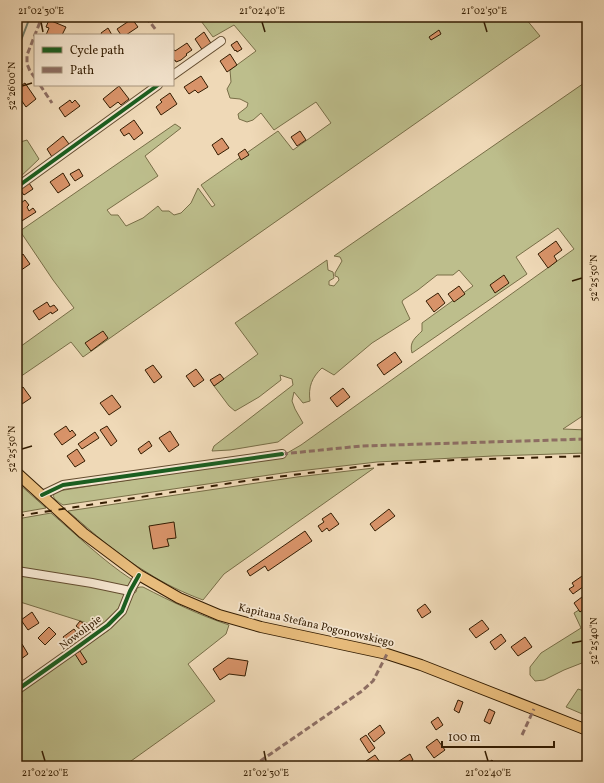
<svg xmlns="http://www.w3.org/2000/svg" width="604" height="783" viewBox="0 0 604 783" font-family="Vollkorn,serif">
	<style>
		.green { fill: #bdbe8c; stroke: #786e47 }
		.lines { fill: none; stroke-linecap: round; stroke-linejoin: round }
		.stream { stroke: #717b67; stroke-width: 2 }
		.building { fill: #d89369; stroke: #341d02 }
		.minor-casing { stroke: #634c2f; stroke-width: 10 }
		.major-casing { stroke: #341d02; stroke-width: 12 }
		.minor { stroke: #f5e6d0; stroke-width: 8 }
		.major { stroke: #e8bc7c; stroke-width: 10 }
		.rail { stroke: #341d02; stroke-width: 2; stroke-dasharray: 7 7; stroke-linecap: butt }
		.quiet { stroke: #8d6e63; stroke-width: 3; stroke-dasharray: 6 3; stroke-linecap: butt }
		.cycleway-casing { stroke: #f5e6d0; stroke-width: 6 }
		.cycleway { stroke: #1b5e20; stroke-width: 4 }
		.ticks { fill: none; stroke: #341d02; stroke-width: 1.5 }
		.labels { text-anchor: middle; dominant-baseline: central; stroke-width: 3.5; stroke-linejoin: round; paint-order: stroke }
		.street-label { font-size: 11px; fill: #341d02; stroke: #f5e6d0 }
		.neatline { fill: none; stroke: #341d02; stroke-width: 1.5 }
		.ticks-label { font-size: 10px; text-anchor: middle; fill: #341d02 }
	</style>
	<rect width="100%" height="100%" fill="#efd9b7"/>
	<filter id="stains"><feTurbulence type="fractalNoise" baseFrequency=".005" numOctaves="4"/><feColorMatrix values="0 0 0 0 .2 0 0 0 0 .09 0 0 0 0 .02 0 0 0 .5 -.17"/></filter>
	<radialGradient id="worn" r=".72"><stop offset=".6" stop-color="#630" stop-opacity="0"/><stop offset="1" stop-color="#630" stop-opacity=".3"/></radialGradient>
	<g class="green">
		<path d="M198 17H528L526 19 540 36 83 357 71 342 17 379V349L74 308 53 280 20 231 175 124 181 128 145 156 158 176 107 210 111 215H118L126 226 143 218 158 206 162 211H169L174 215 181 213 191 203 198 188 212 207 215 205 201 185 278 131 293 150 331 123 316 102 274 130 261 113 253 120 247 122 239 119 238 114 247 107 248 103 240 99 230 98 227 89 231 82 230 70 256 51 234 25 213 37Z"/>
		<path d="M587 81V413L563 429 587 430V453L493 456 377 462 290 472 63 505C57 501 48 496 58 491L282 456 301 445 574 249 558 228 516 257 527 274 412 353C409 342 415 338 422 331V323L473 286 459 270 453 275H437L418 290 403 300 402 302 410 319 372 343 334 375 322 368C312 377 308 387 310 401L303 403 294 392 292 401 295 409 303 423 278 442 230 450 212 451 214 446 293 385 292 379 280 375 281 380 259 397 235 411 229 406 214 386 258 354 235 323 327 260 328 270 333 272 334 278 329 281V285L334 286 339 280 338 277 335 276V273L342 261 340 257 334 256Z"/>
		<path d="M27 140 39 159 17 180V143Z"/>
		<path d="M374 468 224 574 203 600C184 593 165 584 148 573 119 556 93 533 68 511L297 477Z"/>
		<path d="M18 483 46 508 17 513V484Z"/>
		<path d="M51 513C78 536 102 560 131 579L132 580 128 586H126L132 594 136 592 137 588 140 587H143C172 602 199 615 229 625L226 634 188 664 215 701 124 766H17V708L22 702 20 691 109 630 17 601V519Z"/>
		<path d="M587 605V661L564 670 544 680 535 681 530 675V667L541 653 581 628 574 613Z"/>
		<path d="M578 689 587 692V716L566 707Z"/>
	</g>
	<g class="lines">
		<path class="stream" d="M20 43 30 17"/>
	</g>
	<g class="building">
		<path d="M132 19 138 27 126 35H121L117 29Z"/>
		<path d="M49 20 66 27 62 35H46L49 28 46 27Z"/>
		<path d="M108 28 112 35H102L101 33Z"/>
		<path d="M439 30 441 34 431 40 429 37Z"/>
		<path d="M204 32 212 45 203 51 195 39Z"/>
		<path d="M237 41 242 49 237 52 236 50 235 51 231 45Z"/>
		<path d="M187 43 192 50 186 54 187 55 181 60 176 62 175 60 173 61V51L175 50V51Z"/>
		<path d="M230 54 237 65 227 72 220 61Z"/>
		<path d="M19 64 22 69 17 80V67Z"/>
		<path d="M201 76 208 87 198 93 195 90 189 94 184 87Z"/>
		<path d="M25 83 36 99 26 107 17 94V88Z"/>
		<path d="M119 86 129 99 121 105 118 102 110 108 103 99Z"/>
		<path d="M170 93 177 104 161 115 156 107 162 102 160 100Z"/>
		<path d="M70 100 72 103 75 100 80 106 65 117 59 108Z"/>
		<path d="M134 120 143 133 134 140 129 133 124 136 120 130Z"/>
		<path d="M300 131 306 140 297 146 291 137Z"/>
		<path d="M63 136 69 144 52 157 47 149Z"/>
		<path d="M222 138 229 148 218 155 212 145Z"/>
		<path d="M245 149 249 155 241 160 238 154Z"/>
		<path d="M79 169 83 176 75 181 70 174Z"/>
		<path d="M63 173 70 185 58 193 50 182Z"/>
		<path d="M29 183 33 189 24 195 20 190Z"/>
		<path d="M25 200 29 205 27 207 29 211 33 208 36 212 17 224V212L20 210 17 206Z"/>
		<path d="M556 241 562 250 554 256 557 261 548 268 538 254Z"/>
		<path d="M23 254 30 264 17 273V259Z"/>
		<path d="M504 275 509 283 495 293 490 285Z"/>
		<path d="M459 286 465 294 454 302 448 294Z"/>
		<path d="M438 293 445 303 434 312 426 301Z"/>
		<path d="M47 302 50 307 54 305 58 310 52 314 51 312 39 320 33 311Z"/>
		<path d="M103 331 108 338 91 351 85 343Z"/>
		<path d="M395 352 402 362 384 375 377 365Z"/>
		<path d="M153 365 162 377 154 383 145 370Z"/>
		<path d="M196 369 204 380 194 387 186 376Z"/>
		<path d="M220 374 224 379 214 386 210 380Z"/>
		<path d="M23 387 31 398 19 406 17 403V391Z"/>
		<path d="M343 388 350 397 337 407 330 398Z"/>
		<path d="M112 395 121 407 109 415 100 403Z"/>
		<path d="M66 426 70 432 72 430 76 435 62 445 54 434Z"/>
		<path d="M107 426 117 441 111 446 100 430Z"/>
		<path d="M170 431 179 445 169 452 159 438Z"/>
		<path d="M95 432 99 438 82 449 78 444Z"/>
		<path d="M149 441 152 446 141 454 138 449Z"/>
		<path d="M77 449 85 461 75 467 67 456Z"/>
		<path d="M389 509 395 516 375 531 370 524Z"/>
		<path d="M331 513 339 524 329 531 327 528 322 532 318 526 324 522 322 519Z"/>
		<path d="M174 522 176 538 167 539 169 546 153 549 149 526Z"/>
		<path d="M305 531 312 541 268 571 265 566 250 576 247 571Z"/>
		<path d="M585 574 587 578V584L573 594 569 589 574 586 572 583Z"/>
		<path d="M586 594 587 607 580 612 574 603Z"/>
		<path d="M425 604 431 612 422 618 417 610Z"/>
		<path d="M32 612 39 623 28 630 21 620Z"/>
		<path d="M482 620 489 629 476 638 469 629Z"/>
		<path d="M80 621 90 628 86 634 76 626Z"/>
		<path d="M49 627 56 634 45 645 38 638Z"/>
		<path d="M74 629 77 633 67 642 63 637Z"/>
		<path d="M501 634 506 641 495 650 490 642Z"/>
		<path d="M525 637 532 647 518 656 511 647Z"/>
		<path d="M22 644 28 654 17 662V647Z"/>
		<path d="M80 651 87 662 82 665 75 654Z"/>
		<path d="M228 658 248 661 245 676 229 674 220 680 213 669Z"/>
		<path d="M458 700 463 702 459 713 454 710Z"/>
		<path d="M489 709 495 712 490 724 484 721Z"/>
		<path d="M438 717 443 725 436 730 431 722Z"/>
		<path d="M380 725 385 733 374 742 368 734Z"/>
		<path d="M366 735 375 748 369 753 360 739Z"/>
		<path d="M437 739 445 750 434 758 426 747Z"/>
		<path d="M410 754 413 760 404 766H393V765Z"/>
		<path d="M375 755 382 765 381 766H369L366 761Z"/>
		<path d="M492 760 497 766H484Z"/>
	</g>
	<g class="lines">
		<g class="minor-casing">
			<g id="minor">
				<path d="M173 75 221 41"/>
				<path d="M17 187 158 85"/>
				<path d="M42 495 63 485 282 454"/>
				<path d="M17 571 92 583 130 591"/>
				<path d="M17 690 75 649 108 625 122 611 130 591 139 575"/>
			</g>
		</g>
		<g class="major-casing">
			<path id="major" d="M17 473 83 533 139 575 179 598 219 615 261 627 387 654 421 665 587 730"/>
		</g>
		<use href="#minor" class="minor"/>
		<use href="#major" class="major"/>
		<path class="rail" d="M17 516 245 481 332 470 374 465 455 460 587 456"/>
		<g class="quiet">
			<path d="M146 17 156 30"/>
			<path d="M35 78 30 71 27 64V55L42 17"/>
			<path d="M40 85 52 103"/>
			<path d="M282 454 361 446 587 439"/>
			<path d="M522 735 534 709"/>
			<path d="M253 766 362 691 373 681 387 654"/>
		</g>
		<g class="cycleway-casing">
			<g id="cycleway">
				<path d="M17 187 158 85"/>
				<path d="M42 495 63 485 282 454"/>
				<path d="M17 690 75 649 108 625 122 611 130 591 139 575"/>
			</g>
		</g>
		<use href="#cycleway" class="cycleway"/>
	</g>
	<path class="ticks" d="M41 22 43 32M262 22 265 32M484 22 487 32M22 86 32 83M572 281 582 278M22 449 32 446M572 643 582 641M42 751 45 761M264 751 266 761M485 751 488 761"/>
	<g class="labels">
		<g class="street-label">
			<text transform="translate(316 626) rotate(13)">Kapitana Stefana Pogonowskiego</text>
			<text transform="translate(81 633) rotate(-37)">Nowolipie</text>
		</g>
	</g>
	<rect width="604" height="783" fill="none" stroke="#efd9b7" stroke-width="44"/>
	<rect x="34" y="34" width="140" height="52" fill="#f5e6d0" stroke="#a8967e"/>
	<rect x="42" y="47" width="20" height="6" fill="#1b5e20" stroke="#a8967e"/>
	<text x="70" y="54" font-size="12" fill="#341d02">Cycle path</text>
	<rect x="42" y="67" width="20" height="6" fill="#8d6e63" stroke="#a8967e"/>
	<text x="70" y="74" font-size="12" fill="#341d02">Path</text>
	<path d="M442 741v6h112v-6" fill="none" stroke="#341d02" stroke-width="2"/>
	<text x="448" y="741" font-size="12" fill="#341d02" stroke="#f5e6d0" stroke-width="3" paint-order="stroke">100 m</text>
	<rect x="22" y="22" width="560" height="739" class="neatline"/>
	<g class="ticks-label">
		<text x="41" y="14">21°02'30"E</text>
		<text x="262" y="14">21°02'40"E</text>
		<text x="484" y="14">21°02'50"E</text>
		<text transform="translate(11 86) rotate(-90)" y="4">52°26'00"N</text>
		<text transform="translate(593 278) rotate(-90)" y="4">52°25'50"N</text>
		<text transform="translate(11 449) rotate(-90)" y="4">52°25'50"N</text>
		<text transform="translate(593 641) rotate(-90)" y="4">52°25'40"N</text>
		<text x="45" y="776">21°02'20"E</text>
		<text x="266" y="776">21°02'30"E</text>
		<text x="488" y="776">21°02'40"E</text>
	</g>
	<rect width="100%" height="100%" filter="url(#stains)"/>
	<rect width="100%" height="100%" fill="url(#worn)"/>
</svg>
